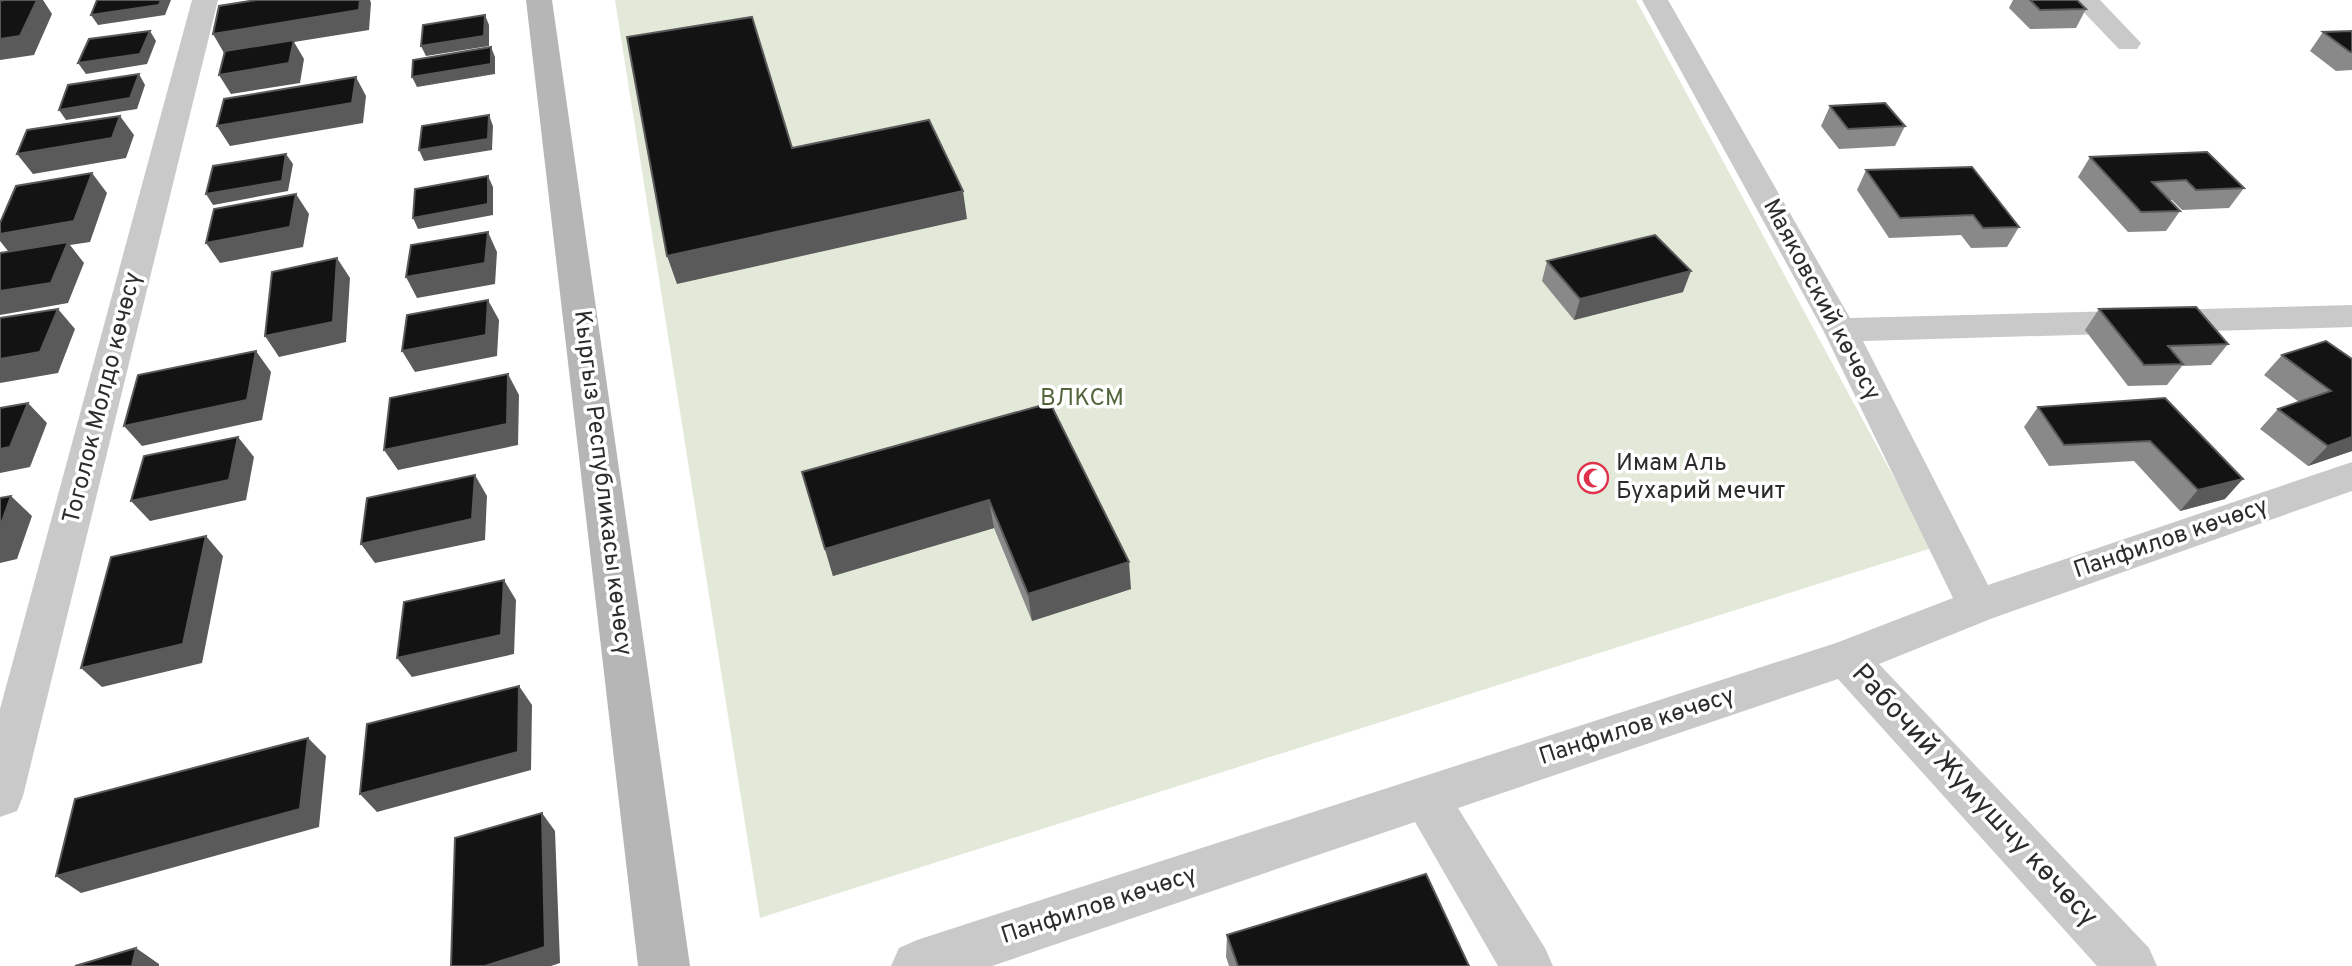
<svg xmlns="http://www.w3.org/2000/svg" width="2352" height="966" viewBox="0 0 2352 966" font-family="Overpass,sans-serif">
	<style>
		.green { fill: #e3e9d9 }
		.lines { fill: none; stroke-linecap: round; stroke-linejoin: round }
		.street { fill: #c9c9c9; fill-rule: evenodd }
		.secondary { fill: #b6b6b6; fill-rule: evenodd }
		.wall { fill: #898989 }
		.shaded-wall { fill: #5a5a5a }
		.building { fill: #131313; stroke: #5a5a5a; stroke-width: 2 }
		.labels { text-anchor: middle; dominant-baseline: central; stroke-width: 7; stroke-linejoin: round; paint-order: stroke }
		.street-label { font-size: 24px; fill: #2c2c2c; stroke: #fff }
		.park-label { font-size: 24px; fill: #52653b; stroke: #fff }
		.poi-label { font-size: 24px; fill: #2c2c2c; stroke: #fff; text-anchor: start }
		.near-street-label { font-size: 28px; fill: #2c2c2c; stroke: #fff }
	</style>
	<rect width="100%" height="100%" fill="#fff"/>
	<path class="green" d="M615 0H1636L1932 548 760 918Z"/>
	<g class="lines">
		<g class="street">
			<path d="M192 0H218L23 796 17 811 0 817V709Z"/>
			<path d="M1642 0H1668L1850 318 2352 305V327L1863 341 1988 585 2352 462V491L1993 618 1879 664 2149 948 2157 966H2097L1838 679 1458 808 1545 948 1553 966H1498L1415 822 992 966H891L899 948 917 940 1836 643 1953 598 1823 330Z"/>
			<path d="M2072 0H2100L2141 43 2137 49H2119Z"/>
		</g>
		<path class="secondary" d="M526 0H552L690 966H638Z"/>
	</g>
	<g class="wall">
		<path d="M2013 0H2077L2086 9 2076 28 2030 29 2009 8Z"/>
		<path d="M2352 31V70L2336 71 2310 51 2323 32Z"/>
		<path d="M1830 106 1905 126 1895 146 1839 149 1821 126Z"/>
		<path d="M2090 157 2244 188 2229 208 2182 210 2172 200H2170L2180 211 2166 231 2128 232 2078 177Z"/>
		<path d="M1866 170 2019 227 2007 247 1971 248 1961 235 1889 238 1857 190Z"/>
		<path d="M1547 261 1683 292 1574 320 1542 281Z"/>
		<path d="M2099 309 2228 344 2211 365 2182 366 2167 385 2128 386 2085 330Z"/>
		<path d="M2282 355 2352 359V451L2308 466 2260 429 2278 409 2299 402 2264 375Z"/>
		<path d="M2165 398 2225 499 2180 511 2134 461 2049 466 2024 427 2038 407Z"/>
		<path d="M1050 403 1131 589 1032 621 994 528 833 576 825 549Z"/>
		<path d="M1227 935 1469 966H1229L1226 957Z"/>
	</g>
	<g class="shaded-wall">
		<path d="M37 0H43L52 14 34 55 0 60V39Z"/>
		<path d="M161 0H171L165 15 98 25 91 15Z"/>
		<path d="M360 0H370L371 3 369 30 294 42 304 59 300 83 231 94 219 75 224 53 213 34Z"/>
		<path d="M485 15 489 25V46L426 56 421 46Z"/>
		<path d="M150 31 156 41 147 64 86 74 78 63Z"/>
		<path d="M491 47 495 57V74L417 87 412 77Z"/>
		<path d="M139 74 145 85 137 109 66 120 59 110Z"/>
		<path d="M356 77 366 96 363 123 230 146 217 126Z"/>
		<path d="M489 115 493 126 492 150 424 161 419 150Z"/>
		<path d="M120 116 134 135 126 158 33 174 17 154Z"/>
		<path d="M286 154 293 164 288 191 213 205 206 194Z"/>
		<path d="M92 173 107 193 90 242 70 245 84 263 68 303 0 315V291L12 256 0 241V234Z"/>
		<path d="M488 176 493 187V215L418 229 413 218Z"/>
		<path d="M963 191 967 219 677 284 667 256Z"/>
		<path d="M296 194 309 214 303 247 220 263 206 243Z"/>
		<path d="M488 232 497 252 495 284 417 298 406 277Z"/>
		<path d="M337 258 350 278 346 342 279 357 265 336Z"/>
		<path d="M1691 271 1683 292 1574 320 1580 299Z"/>
		<path d="M488 300 499 320 497 356 415 372 402 351Z"/>
		<path d="M58 309 75 329 58 373 0 383V359Z"/>
		<path d="M256 351 271 372 262 420 142 446 124 426Z"/>
		<path d="M508 374 519 395 518 445 398 470 384 450Z"/>
		<path d="M28 403 47 423 30 467 0 473V449Z"/>
		<path d="M238 437 254 457 246 500 150 521 131 501Z"/>
		<path d="M2352 437V451L2308 466 2328 446Z"/>
		<path d="M475 475 487 496 485 540 375 563 361 544Z"/>
		<path d="M2243 479 2225 499 2180 511 2198 490Z"/>
		<path d="M11 496 32 516 17 559 0 563V527Z"/>
		<path d="M989 500 994 528 833 576 825 549Z"/>
		<path d="M206 536 223 556 202 663 102 687 81 668Z"/>
		<path d="M1129 562 1131 589 1032 621 1028 594Z"/>
		<path d="M504 580 516 600 514 654 412 677 397 658Z"/>
		<path d="M519 686 532 705 531 770 377 812 360 794Z"/>
		<path d="M308 738 326 756 319 827 81 893 56 876Z"/>
		<path d="M542 813 555 831 560 963 551 966H485Z"/>
		<path d="M136 948 159 964V966H132Z"/>
	</g>
	<g class="building">
		<path d="M4 0H37L20 36 0 39V1Z"/>
		<path d="M97 0H161L159 5 91 15Z"/>
		<path d="M256 0H360L359 10 213 34 219 6Z"/>
		<path d="M2030 0H2077L2086 9 2040 10Z"/>
		<path d="M485 15 484 36 421 46 423 25Z"/>
		<path d="M752 17 792 148 929 120 963 191 667 256 627 37Z"/>
		<path d="M150 31 140 54 78 63 89 39Z"/>
		<path d="M2352 31V52H2350L2323 32Z"/>
		<path d="M294 40 289 63 219 75 225 51Z"/>
		<path d="M491 47V64L412 77 413 60Z"/>
		<path d="M139 74 130 98 59 110 68 85Z"/>
		<path d="M356 77 352 103 217 126 224 99Z"/>
		<path d="M1885 103 1905 126 1848 129 1830 106Z"/>
		<path d="M489 115 488 139 419 150 422 126Z"/>
		<path d="M120 116 112 138 17 154 27 130Z"/>
		<path d="M2207 152 2244 188 2196 190 2186 180 2152 182 2180 211 2141 212 2090 157Z"/>
		<path d="M286 154 282 181 206 194 213 166Z"/>
		<path d="M1972 167 2019 227 1983 228 1973 215 1900 218 1866 170Z"/>
		<path d="M92 173 74 221 0 234V223L16 186Z"/>
		<path d="M488 176V204L413 218 415 189Z"/>
		<path d="M296 194 290 227 206 243 214 209Z"/>
		<path d="M488 232 485 263 406 277 411 245Z"/>
		<path d="M1655 235 1691 271 1580 299 1547 261Z"/>
		<path d="M68 242 51 283 0 291V253Z"/>
		<path d="M337 258 333 322 265 336 272 272Z"/>
		<path d="M488 300 486 335 402 351 407 315Z"/>
		<path d="M2196 307 2228 344 2168 346 2183 364 2144 365 2099 309Z"/>
		<path d="M58 309 40 352 0 359V318Z"/>
		<path d="M2326 341 2352 359V437L2328 446 2278 409 2331 391 2282 355Z"/>
		<path d="M256 351 247 400 124 426 138 375Z"/>
		<path d="M508 374 507 424 384 450 390 398Z"/>
		<path d="M2165 398 2243 479 2198 490 2150 441 2064 445 2038 407Z"/>
		<path d="M28 403 10 447 0 449V408Z"/>
		<path d="M1050 403 1129 562 1028 594 989 500 825 549 802 472Z"/>
		<path d="M238 437 229 480 131 501 144 456Z"/>
		<path d="M475 475 472 519 361 544 367 498Z"/>
		<path d="M11 496 0 527V498Z"/>
		<path d="M206 536 183 644 81 668 111 557Z"/>
		<path d="M504 580 501 635 397 658 404 602Z"/>
		<path d="M519 686 518 752 360 794 367 724Z"/>
		<path d="M308 738 300 809 56 876 75 799Z"/>
		<path d="M542 813 545 947 485 966H451L455 838Z"/>
		<path d="M1426 874 1469 966H1238L1227 935Z"/>
		<path d="M136 948 132 966H75Z"/>
	</g>
	<defs>
		<g id="mosque-ring" transform="scale(1.575)"><circle r="9.5" fill="#fff" stroke="#de324c" stroke-width="1.5"/><path d="M3.5-4.9A6 6 0 1 0 3.5 4.9A5 5 0 1 1 3.5-4.9Z" fill="#de324c"/></g>
	</defs>
	<g fill-rule="evenodd">
		<use href="#mosque-ring" x="1593" y="478"/>
	</g>
	<g class="labels">
		<g class="street-label">
			<text transform="translate(1821 300) rotate(62)">Маяковский көчөсү</text>
			<text transform="translate(103 398) rotate(-76)">Тоголок Молдо көчөсү</text>
			<text transform="translate(602 483) rotate(83)">Кыргыз Республикасы көчөсү</text>
			<text transform="translate(2171 539) rotate(-19)">Панфилов көчөсү</text>
			<text transform="translate(1637 727) rotate(-18)">Панфилов көчөсү</text>
			<text transform="translate(1099 906) rotate(-18)">Панфилов көчөсү</text>
		</g>
		<g class="park-label">
			<text x="1082" y="399">ВЛКСМ</text>
		</g>
		<g class="poi-label">
			<text x="1616" y="464">Имам Аль<tspan x="1616" dy="28">Бухарий мечит</tspan></text>
		</g>
		<g class="near-street-label">
			<text transform="translate(1974 796) rotate(47)">Рабочий Жумушчу көчөсү</text>
		</g>
	</g>
</svg>
